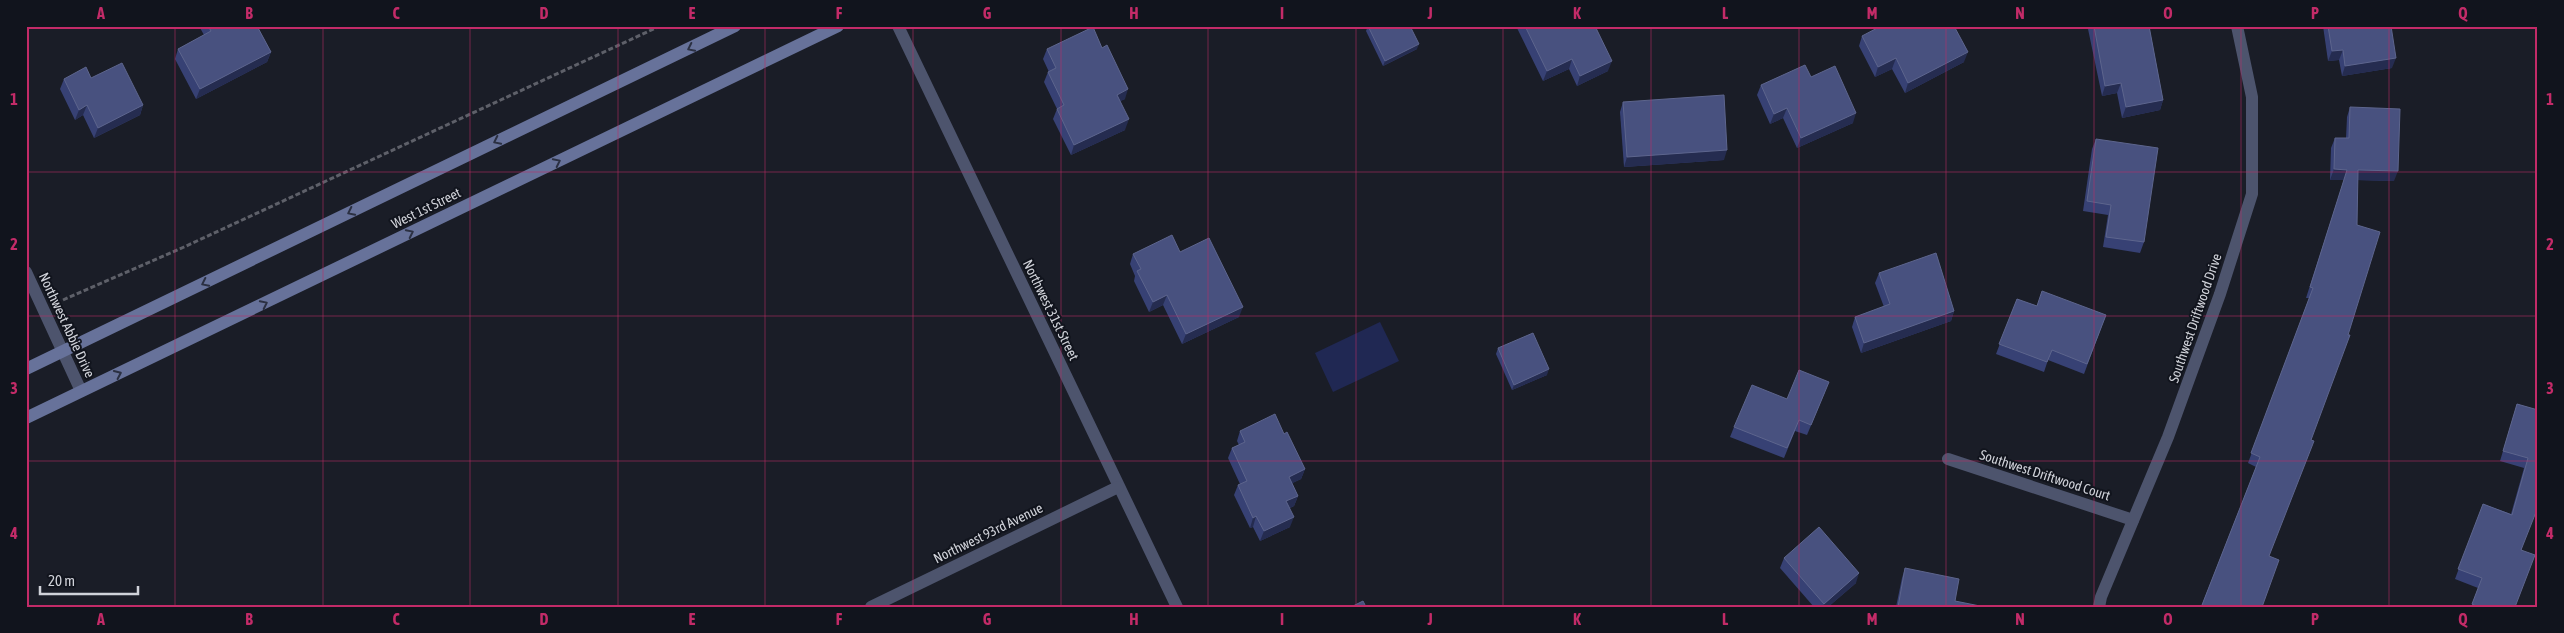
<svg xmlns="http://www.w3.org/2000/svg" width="2564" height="633" viewBox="0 0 2564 633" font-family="'Asap Condensed',sans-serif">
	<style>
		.green { fill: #202853 }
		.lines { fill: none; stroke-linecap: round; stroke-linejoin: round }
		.path { stroke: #5e6069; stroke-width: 3; stroke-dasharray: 5 2.5; stroke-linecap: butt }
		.minor { stroke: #4d546d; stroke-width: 12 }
		.secondary { stroke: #67729a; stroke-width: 12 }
		.wall { fill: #374174 }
		.shaded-wall { fill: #252c50 }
		.building { fill: #48517f; stroke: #5d658d }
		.oneway { stroke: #2b3042 }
		.grid { fill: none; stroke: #c32b68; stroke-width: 1; stroke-opacity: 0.55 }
		.labels { text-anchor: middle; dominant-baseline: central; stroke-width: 4; stroke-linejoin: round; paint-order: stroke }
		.street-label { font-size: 14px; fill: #d0d2d9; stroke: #11141d }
		.neatline { fill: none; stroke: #c32b68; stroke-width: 2 }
		.grid-label { font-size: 16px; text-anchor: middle; font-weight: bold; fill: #c32b68 }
	</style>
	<rect width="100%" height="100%" fill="#1a1d27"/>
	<path class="green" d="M1380 322 1399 361 1333 392 1315 353Z"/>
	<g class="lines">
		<path class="path" d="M63 300 184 247 660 26"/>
		<g class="minor">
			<path d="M898 26 1177 607"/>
			<path d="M26 272 81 391"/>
			<path d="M1948 459 2133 520"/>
			<path d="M871 607 1118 487"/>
			<path d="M2099 607 2101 597 2168 437 2220 294 2252 194V97L2237 26"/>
		</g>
		<g class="secondary">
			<path d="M26 369 735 26"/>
			<path d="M26 418 838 26"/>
		</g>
	</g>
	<g class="wall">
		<path d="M199 26H257L271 52 267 62 196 99 175 59 178 49 204 35Z"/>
		<path d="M1368 26 1417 49 1383 66 1366 31Z"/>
		<path d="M1516 26H1595L1608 71 1577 86 1569 69 1543 81Z"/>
		<path d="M2089 26H2149L2163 100 2160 110 2122 118 2117 93 2102 96 2088 29Z"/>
		<path d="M2323 26H2391L2392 68 2342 76 2339 60 2328 61Z"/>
		<path d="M1862 36 1964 62 1905 93 1892 69 1875 77 1859 46Z"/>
		<path d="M1047 49 1125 99 1120 101 1125 130 1071 155 1053 119 1057 109 1044 82 1048 72H1049L1043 59Z"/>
		<path d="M1811 77 1853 123 1797 148 1783 118 1770 124 1757 95 1761 85Z"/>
		<path d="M91 78 143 105 140 115 94 138 83 115 75 120 60 89 64 79Z"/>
		<path d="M1623 102 1724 160 1624 167 1620 112Z"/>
		<path d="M2350 107 2394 181 2358 180 2311 440 2269 556 2262 607H2201L2256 467 2248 463 2309 298H2306L2344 180H2330L2331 148 2335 138H2346L2347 117Z"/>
		<path d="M2096 139 2144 242 2140 253 2103 247 2108 215 2083 211 2092 149Z"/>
		<path d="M1180 252 1239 317 1182 344 1163 305 1149 312 1134 281 1135 276 1130 264 1133 254Z"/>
		<path d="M1879 273 1954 311 1951 321 1861 353 1852 327 1855 317 1884 307 1875 283Z"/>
		<path d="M2017 299 2037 306 2106 315 2084 374 2048 360 2044 372 1996 354Z"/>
		<path d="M1498 348 1547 375 1512 390 1496 354Z"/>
		<path d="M1825 392 1807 435 1795 431 1784 458 1730 437 1734 427 1787 399Z"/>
		<path d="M2517 404 2538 410 2515 607H2471L2478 588 2455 579 2483 504 2511 514 2524 468 2500 461Z"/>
		<path d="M1240 431 1284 434 1305 469 1301 479 1292 483 1298 496 1294 506 1290 508V527L1260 541 1253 527 1250 528 1234 495 1238 485 1240 484 1228 458 1232 448 1239 445 1237 441Z"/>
		<path d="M1784 558 1856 583 1828 607H1814L1780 568Z"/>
		<path d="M1905 568 1955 601 1985 607H1896L1902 578Z"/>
	</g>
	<g class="shaded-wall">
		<path d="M1419 44 1417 49 1383 66 1385 61Z"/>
		<path d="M2343 50 2339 60 2328 61 2332 51Z"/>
		<path d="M271 52 267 62 196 99 200 89Z"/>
		<path d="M1968 52 1964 62 1905 93 1908 83Z"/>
		<path d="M1896 58 1892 69 1875 77 1878 67Z"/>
		<path d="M2396 58 2392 68 2342 76 2345 66Z"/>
		<path d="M1572 59 1569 69 1543 81 1547 71Z"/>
		<path d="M1612 61 1608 71 1577 86 1580 76Z"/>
		<path d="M2121 83 2117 93 2102 96 2105 86Z"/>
		<path d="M1128 89 1125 99 1113 105 1117 95Z"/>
		<path d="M2163 100 2160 110 2122 118 2126 107Z"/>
		<path d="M87 105 83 115 75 120 79 110Z"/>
		<path d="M143 105 140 115 94 138 98 128Z"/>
		<path d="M1787 108 1783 118 1770 124 1774 114Z"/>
		<path d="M1856 113 1853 123 1797 148 1801 138Z"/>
		<path d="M1129 119 1125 130 1071 155 1074 145Z"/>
		<path d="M1727 150 1724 160 1624 167 1627 157Z"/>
		<path d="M2334 169 2347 170 2344 180H2330Z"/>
		<path d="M2358 170 2398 171 2394 181 2354 180Z"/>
		<path d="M1167 295 1163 305 1149 312 1153 302Z"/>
		<path d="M1243 307 1239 317 1182 344 1186 334Z"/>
		<path d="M1954 311 1951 321 1861 353 1864 343Z"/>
		<path d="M1549 369 1547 375 1512 390 1514 385Z"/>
		<path d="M1305 469 1301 479 1285 487 1289 477Z"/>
		<path d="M1298 496 1294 506 1283 511 1286 501Z"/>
		<path d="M1256 516 1253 527 1250 528 1253 518Z"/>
		<path d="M1294 517 1290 527 1260 541 1264 531Z"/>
		<path d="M1859 573 1856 583 1828 607H1823L1824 604Z"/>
	</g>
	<g class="building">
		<path d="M208 26H257L271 52 200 89 178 49 211 31Z"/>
		<path d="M1368 26H1410L1419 44 1385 61Z"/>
		<path d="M1525 26H1595L1612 61 1580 76 1572 59 1547 71Z"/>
		<path d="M1881 26H1954L1968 52 1908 83 1896 58 1878 67 1862 36Z"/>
		<path d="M2094 26H2149L2163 100 2126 107 2121 83 2105 86Z"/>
		<path d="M2328 26H2391L2396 58 2345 66 2343 50 2332 51Z"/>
		<path d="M1093 27 1102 48 1107 45 1128 89 1117 95 1129 119 1074 145 1057 109 1064 105 1048 72 1056 68 1047 49Z"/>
		<path d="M122 63 143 105 98 128 87 105 79 110 64 79 86 67 91 78Z"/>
		<path d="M1805 65 1811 77 1835 66 1856 113 1801 138 1787 108 1774 114 1761 85Z"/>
		<path d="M1724 95 1727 150 1627 157 1623 102Z"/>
		<path d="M2350 107 2400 109 2398 171 2358 170 2357 225 2380 232 2348 335H2350L2311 440 2314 441 2269 556 2279 560 2262 607H2207L2202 605 2260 457 2251 453 2313 288 2310 287 2347 170 2334 169 2335 138H2349Z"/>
		<path d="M2096 139 2158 148 2144 242 2106 237 2111 205 2087 201Z"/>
		<path d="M1172 235 1180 252 1209 238 1243 307 1186 334 1167 295 1153 302 1137 271 1141 269 1133 254Z"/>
		<path d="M1936 253 1954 311 1864 343 1855 317 1890 304 1879 273Z"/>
		<path d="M2042 291 2106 315 2087 364 2052 350 2047 362 1999 344 2017 299 2037 306Z"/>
		<path d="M1533 333 1549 369 1514 385 1498 348Z"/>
		<path d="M1799 370 1829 382 1811 425 1799 420 1787 448 1734 427 1752 385 1787 399Z"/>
		<path d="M2517 404 2538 410V507L2521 550 2535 555 2515 607H2478L2472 604 2482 578 2458 569 2483 504 2512 515 2528 458 2503 451Z"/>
		<path d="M1275 414 1284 434 1287 432 1305 469 1289 477 1298 496 1286 501 1294 517 1264 531 1256 516 1253 518 1238 485 1247 481 1232 448 1245 442 1240 431Z"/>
		<path d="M1819 527 1859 573 1824 604 1784 558Z"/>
		<path d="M1905 568 1959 579 1955 601 1985 607H1898Z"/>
		<path d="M1363 601 1366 607H1351Z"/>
	</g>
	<defs><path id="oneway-chevron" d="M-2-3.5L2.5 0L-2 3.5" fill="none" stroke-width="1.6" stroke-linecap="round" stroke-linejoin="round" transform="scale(1.25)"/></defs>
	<g class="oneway">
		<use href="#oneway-chevron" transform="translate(691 48) rotate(154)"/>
		<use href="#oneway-chevron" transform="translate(497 141) rotate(154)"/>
		<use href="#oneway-chevron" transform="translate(557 162) rotate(-26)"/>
		<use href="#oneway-chevron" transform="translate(351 212) rotate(154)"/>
		<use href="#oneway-chevron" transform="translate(410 233) rotate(-26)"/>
		<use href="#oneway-chevron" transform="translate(205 283) rotate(154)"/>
		<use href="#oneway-chevron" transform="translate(264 304) rotate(-26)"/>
		<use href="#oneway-chevron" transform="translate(118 374) rotate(-25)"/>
	</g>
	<path class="grid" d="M175 26V607M323 26V607M470 26V607M618 26V607M765 26V607M913 26V607M1061 26V607M1208 26V607M1356 26V607M1503 26V607M1651 26V607M1799 26V607M1946 26V607M2094 26V607M2241 26V607M2389 26V607M26 172H2538M26 316H2538M26 461H2538"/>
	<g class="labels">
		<g class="street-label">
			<text transform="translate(426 208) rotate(-26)">West 1st Street</text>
			<text transform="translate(1051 310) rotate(64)">Northwest 31st Street</text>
			<text transform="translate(2195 318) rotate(-71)">Southwest Driftwood Drive</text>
			<text transform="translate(67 325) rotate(65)">Northwest Abbie Drive</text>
			<text transform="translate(2045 475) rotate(18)">Southwest Driftwood Court</text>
			<text transform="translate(988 533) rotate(-26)">Northwest 93rd Avenue</text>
		</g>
	</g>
	<rect width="2564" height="633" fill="none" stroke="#11141d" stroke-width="55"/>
	<path d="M40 586v8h98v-8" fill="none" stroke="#d0d2d9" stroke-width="2.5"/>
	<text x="48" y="586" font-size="15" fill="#d0d2d9" stroke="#11141d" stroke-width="4" paint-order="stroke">20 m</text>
	<rect x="28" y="28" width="2508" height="578" class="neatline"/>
	<g class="grid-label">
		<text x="101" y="19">A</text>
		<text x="249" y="19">B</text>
		<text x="396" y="19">C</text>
		<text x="544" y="19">D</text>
		<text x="692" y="19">E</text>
		<text x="839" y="19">F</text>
		<text x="987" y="19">G</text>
		<text x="1134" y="19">H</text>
		<text x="1282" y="19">I</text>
		<text x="1430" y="19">J</text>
		<text x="1577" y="19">K</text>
		<text x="1725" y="19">L</text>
		<text x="1872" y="19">M</text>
		<text x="2020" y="19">N</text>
		<text x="2168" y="19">O</text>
		<text x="2315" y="19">P</text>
		<text x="2463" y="19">Q</text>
		<text x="14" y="105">1</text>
		<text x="2550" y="105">1</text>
		<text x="14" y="250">2</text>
		<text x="2550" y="250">2</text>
		<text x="14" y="394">3</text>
		<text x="2550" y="394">3</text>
		<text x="14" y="539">4</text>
		<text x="2550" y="539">4</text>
		<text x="101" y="625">A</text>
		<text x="249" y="625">B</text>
		<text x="396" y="625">C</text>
		<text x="544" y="625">D</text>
		<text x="692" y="625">E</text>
		<text x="839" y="625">F</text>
		<text x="987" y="625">G</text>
		<text x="1134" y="625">H</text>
		<text x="1282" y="625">I</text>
		<text x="1430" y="625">J</text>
		<text x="1577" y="625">K</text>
		<text x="1725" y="625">L</text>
		<text x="1872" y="625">M</text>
		<text x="2020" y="625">N</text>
		<text x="2168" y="625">O</text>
		<text x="2315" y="625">P</text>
		<text x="2463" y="625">Q</text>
	</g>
</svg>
